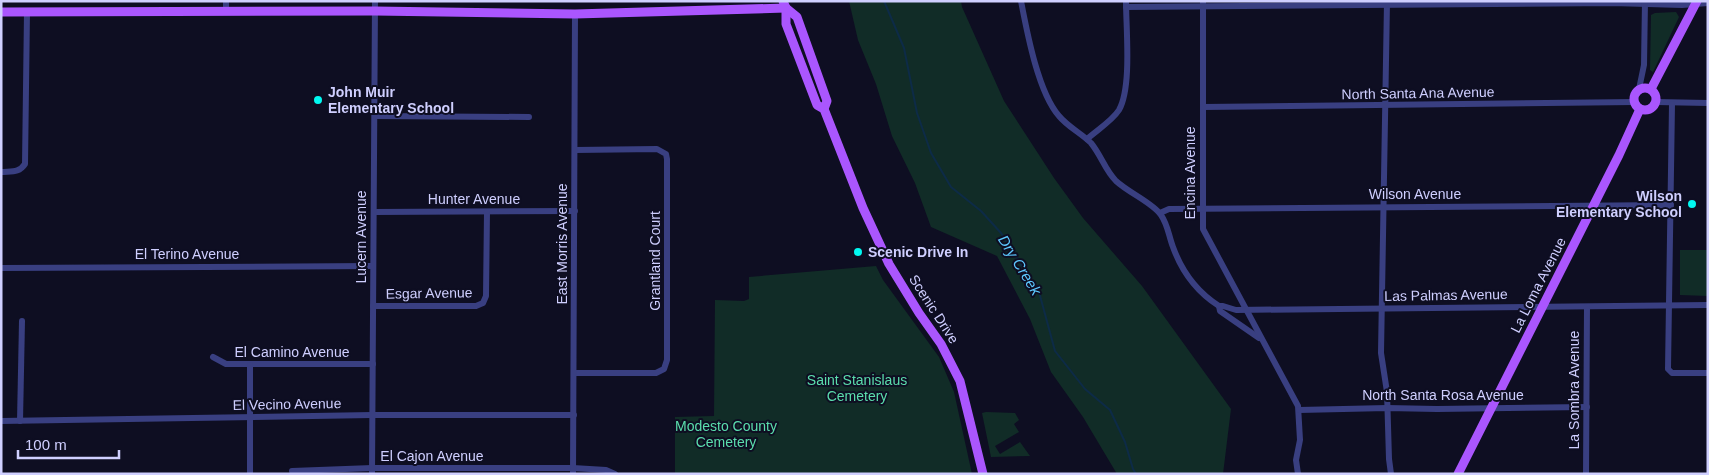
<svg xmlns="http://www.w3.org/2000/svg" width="1709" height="475" viewBox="0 0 1709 475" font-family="Arial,sans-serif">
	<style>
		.green { fill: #112c27 }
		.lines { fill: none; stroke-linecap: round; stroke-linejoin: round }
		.stream { stroke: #0d2b47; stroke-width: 2 }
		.minor { stroke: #393f81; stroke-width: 6 }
		.major { stroke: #aa56fe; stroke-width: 9 }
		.poi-dot { fill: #01f8f1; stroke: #0e0e22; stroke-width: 2 }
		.labels { text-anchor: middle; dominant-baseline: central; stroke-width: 4; stroke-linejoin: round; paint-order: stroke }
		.poi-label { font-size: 14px; font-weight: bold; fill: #cfcfff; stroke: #0e0e22; text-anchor: start }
		.street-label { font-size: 14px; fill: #cfcfff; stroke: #0e0e22 }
		.park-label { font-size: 14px; fill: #5bdead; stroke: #0e0e22 }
		.water-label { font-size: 15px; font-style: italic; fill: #5dc8fe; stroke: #0e0e22 }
	</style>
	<rect width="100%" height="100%" fill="#0e0e22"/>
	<g class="green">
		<path d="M849 1H961L962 7 1004 101 1054 178 1083 218 1142 286 1231 409 1223 474H1117L1083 417 1051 372 1030 319 997 256 931 227 915 183 892 136 876 84 858 40Z"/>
		<path d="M1676 12 1679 17 1653 72 1650 70 1651 15 1655 13Z"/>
		<path d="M1680 250H1708V296L1680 295Z"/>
		<path d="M876 266 883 280 939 357 954 392 972 474H675V417L714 416 715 300 744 301 749 299V277Z"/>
		<path d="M986 412 1015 413 1019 420 1014 424 1019 432 995 446 1000 454 1020 442 1030 456 991 457 982 413Z"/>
	</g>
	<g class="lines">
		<path class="stream" d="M884 1 904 48 917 113 931 153 951 187 981 211 1001 233 1039 292 1055 351 1085 389 1110 410 1125 442 1133 469 1136 474"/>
		<g class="minor">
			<path d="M226 1V12"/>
			<path d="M1021 1C1027 32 1038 92 1059 116 1068 127 1081 133 1091 143 1101 155 1105 170 1116 181 1129 193 1153 203 1161 215 1168 225 1169 237 1173 247 1182 272 1197 292 1219 306L1220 311 1259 338"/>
			<path d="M1203 1V229L1298 406 1300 440 1296 460 1298 474"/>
			<path d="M1387 2 1381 353 1387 392 1389 459 1391 474"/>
			<path d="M1126 7 1613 3 1682 5 1708 3"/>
			<path d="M1639 89 1644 65 1645 1"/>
			<path d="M1656 102 1708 103"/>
			<path d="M1672 104 1668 369 1672 373H1708"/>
			<path d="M1203 107 1635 102"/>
			<path d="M375 116 529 117"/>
			<path d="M1087 139C1097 130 1112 121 1119 110 1132 87 1126 29 1126 1"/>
			<path d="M1 172C12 171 19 173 25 164L27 12"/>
			<path d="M374 212 575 211"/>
			<path d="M1160 213 1169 209 1671 205"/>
			<path d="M1 268 373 266"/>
			<path d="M373 306H476L483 303 486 296 487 212"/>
			<path d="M1219 306H1223L1236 310 1708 305"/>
			<path d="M213 357 226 364H373"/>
			<path d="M250 365V474"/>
			<path d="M574 373H656L664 369 667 360V159L666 154 657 149 575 150"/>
			<path d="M1299 410 1387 408 1437 409 1587 407"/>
			<path d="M1 421 372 415H574"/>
			<path d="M20 421 22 321"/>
			<path d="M292 471 372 468H573L606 470 615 474"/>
			<path d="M372 474 375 1"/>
			<path d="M573 474 575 14"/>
			<path d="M1586 474 1587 307"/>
		</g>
		<g class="major">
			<path d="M783 1 786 8V24L817 105 824 109 863 208 889 264 919 313 941 344 960 381 983 474"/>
			<path d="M786 8 797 17 827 101 824 109"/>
			<path d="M1 12 375 11 575 14 786 8"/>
			<circle cx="1645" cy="99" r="11"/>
			<path d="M1651 89 1697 1"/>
			<path d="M1458 474 1619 155 1640 109"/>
		</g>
	</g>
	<g class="poi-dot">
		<circle cx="318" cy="100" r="5"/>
		<circle cx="1692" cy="204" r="5"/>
		<circle cx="858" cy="252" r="5"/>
	</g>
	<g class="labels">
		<g class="poi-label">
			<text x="328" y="92">John Muir<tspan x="328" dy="16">Elementary School</tspan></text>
			<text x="1682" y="196" text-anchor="end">Wilson<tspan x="1682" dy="16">Elementary School</tspan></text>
			<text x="868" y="252">Scenic Drive In</text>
		</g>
		<g class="street-label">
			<text transform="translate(1418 93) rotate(-1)">North Santa Ana Avenue</text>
			<text transform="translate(1190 173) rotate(-90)">Encina Avenue</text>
			<text x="1415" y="194">Wilson Avenue</text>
			<text x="474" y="199">Hunter Avenue</text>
			<text transform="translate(361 237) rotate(-90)">Lucern Avenue</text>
			<text transform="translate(562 244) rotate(-90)">East Morris Avenue</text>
			<text x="187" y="254">El Terino Avenue</text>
			<text transform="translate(655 261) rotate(-90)">Grantland Court</text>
			<text transform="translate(1538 285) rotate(-63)">La Loma Avenue</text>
			<text transform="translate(429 293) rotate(-1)">Esgar Avenue</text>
			<text transform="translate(1446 295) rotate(-1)">Las Palmas Avenue</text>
			<text transform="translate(934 309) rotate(57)">Scenic Drive</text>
			<text x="292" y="352">El Camino Avenue</text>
			<text transform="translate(1574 390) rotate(-90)">La Sombra Avenue</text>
			<text x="1443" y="395">North Santa Rosa Avenue</text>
			<text transform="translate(287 404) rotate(-1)">El Vecino Avenue</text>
			<text x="432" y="456">El Cajon Avenue</text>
		</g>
		<g class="park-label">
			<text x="857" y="380">Saint Stanislaus<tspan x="857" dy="16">Cemetery</tspan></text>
			<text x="726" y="426">Modesto County<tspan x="726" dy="16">Cemetery</tspan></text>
		</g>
		<g class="water-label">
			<text transform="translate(1020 265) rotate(58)">Dry Creek</text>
		</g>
	</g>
	<rect width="1709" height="475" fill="none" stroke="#cfcfff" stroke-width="5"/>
	<path d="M18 450v8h101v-8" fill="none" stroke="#cfcfff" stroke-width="2.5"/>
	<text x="25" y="450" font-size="15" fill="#cfcfff" stroke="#0e0e22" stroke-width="4" paint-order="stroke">100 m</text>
</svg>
